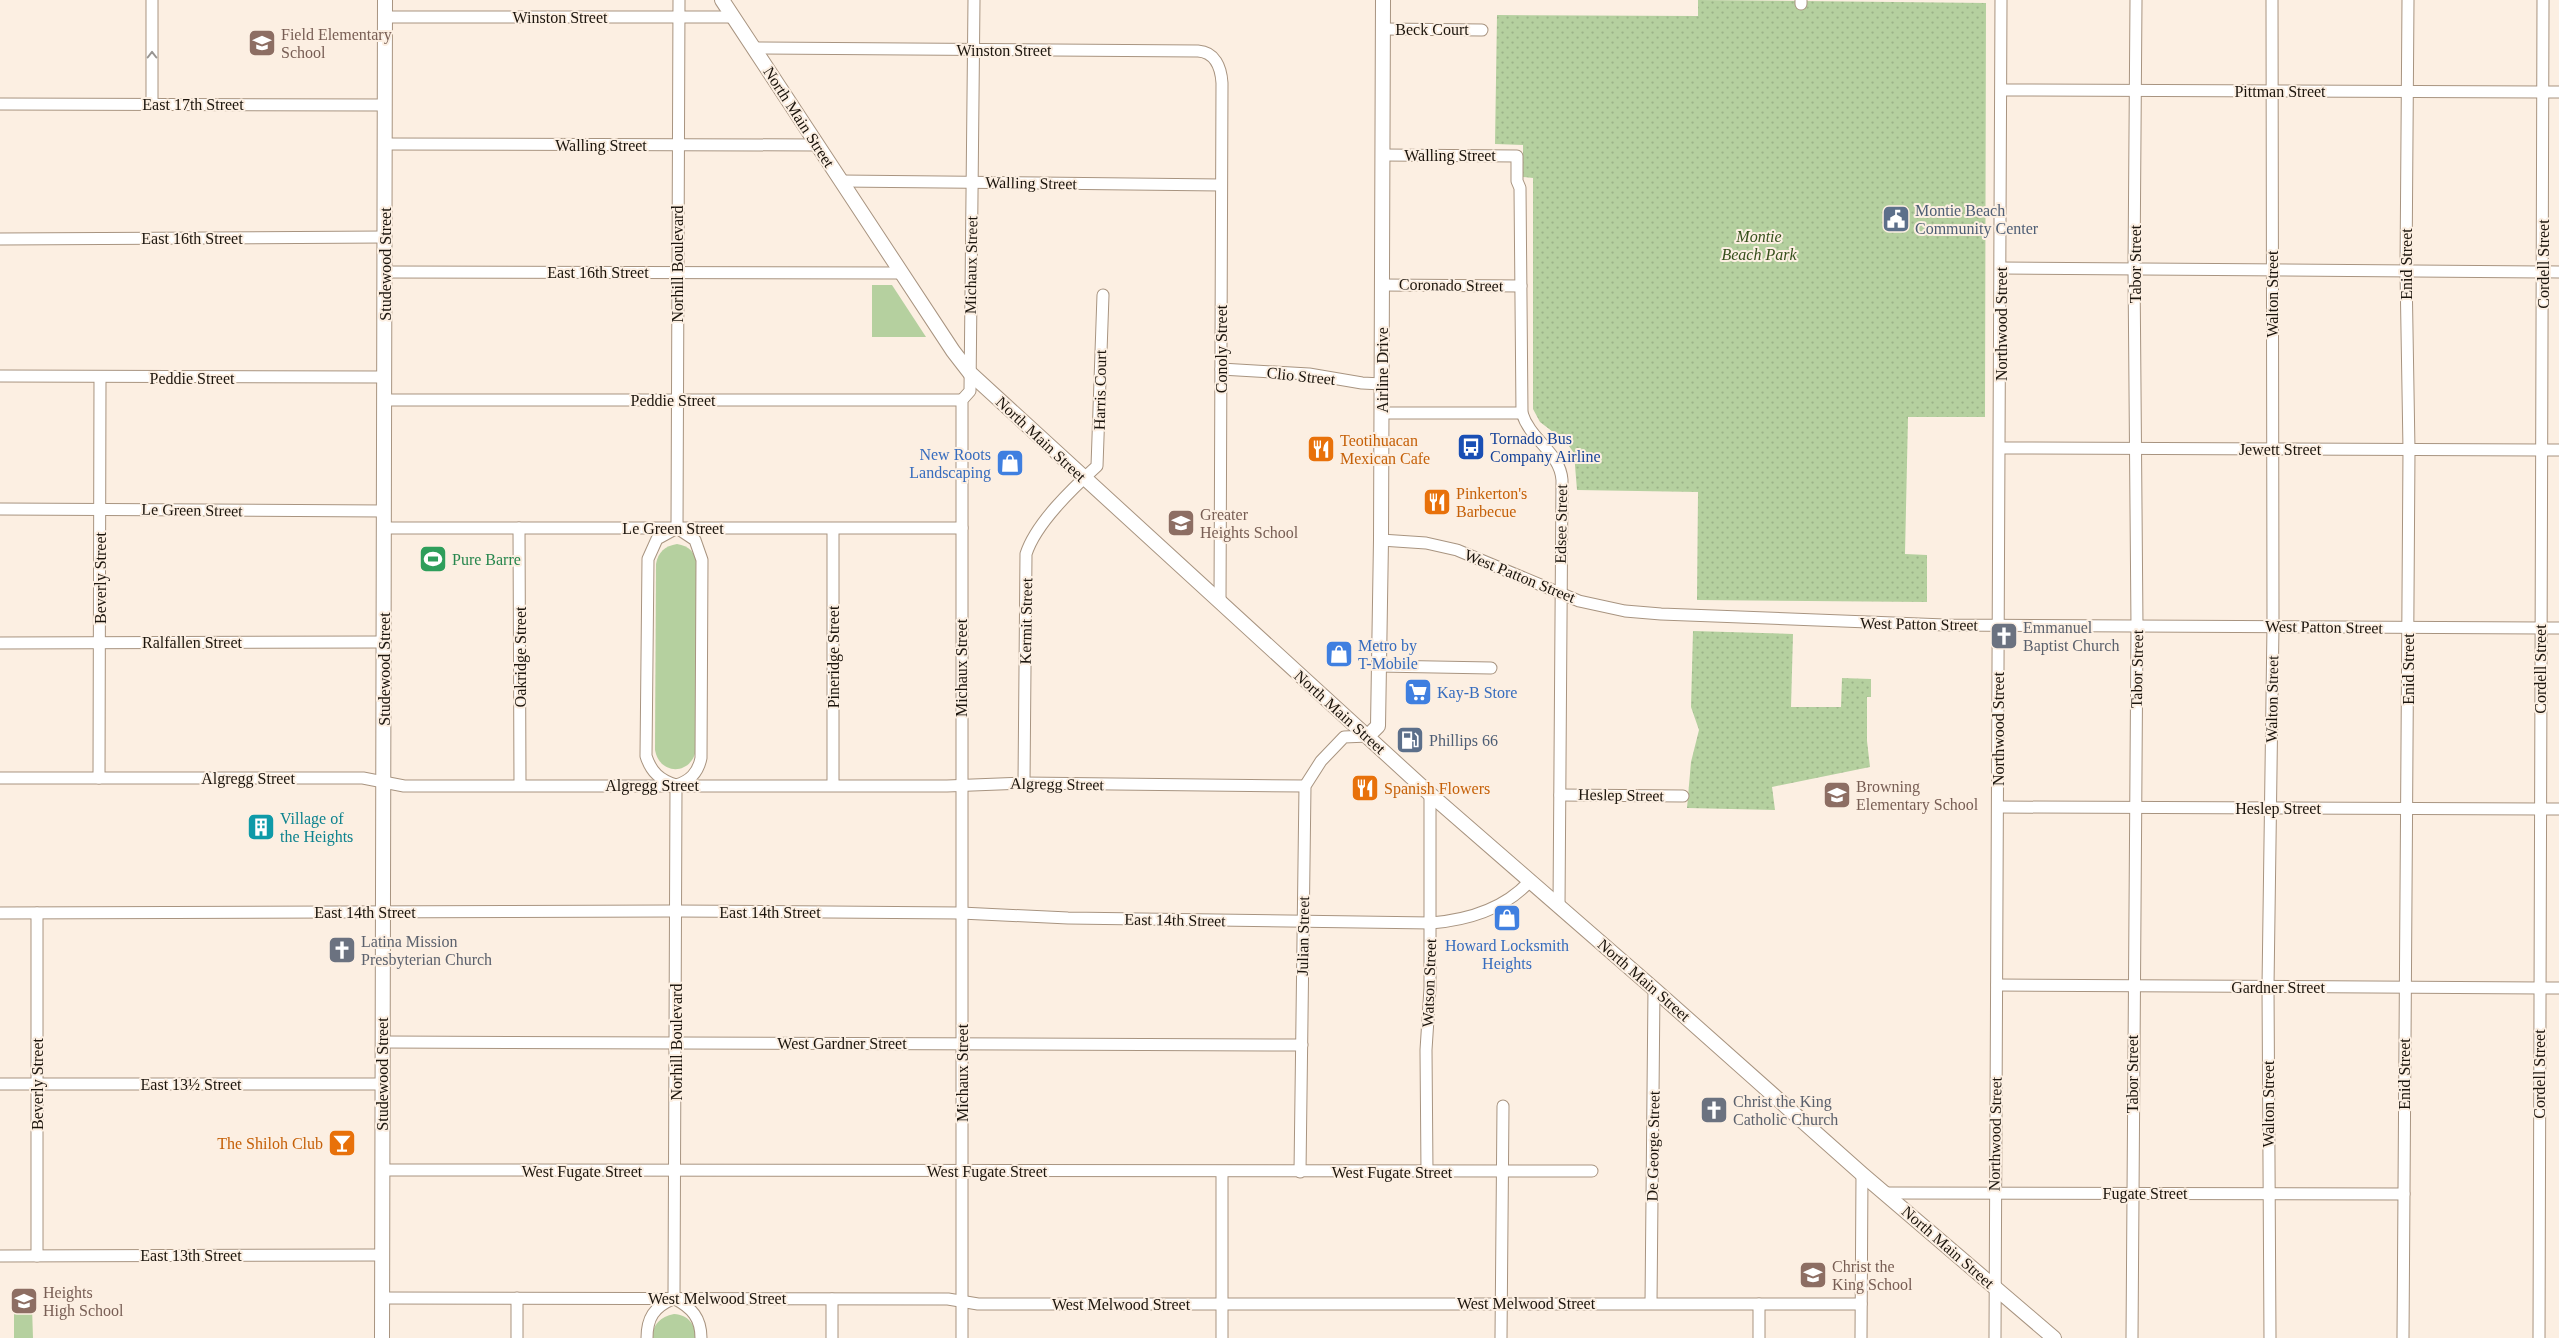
<svg xmlns="http://www.w3.org/2000/svg" width="2559" height="1338" viewBox="0 0 2559 1338" font-family="Georgia,serif">
	<style>
		.green { fill: #b5d09f }
		.park { fill: url(#park-dots) }
		.lines { fill: none; stroke-linecap: round; stroke-linejoin: round }
		.minor-casing { stroke: #a89480; stroke-width: 13 }
		.major-casing { stroke: #a89480; stroke-width: 16 }
		.minor { stroke: #fff; stroke-width: 11 }
		.major { stroke: #fff; stroke-width: 14 }
		.oneway { stroke: #989592 }
		.labels { text-anchor: middle; dominant-baseline: central; stroke-width: 4; stroke-linejoin: round; paint-order: stroke }
		.street-label { font-size: 16px; fill: #1b140c; stroke: #fcefe2 }
		.education-label { font-size: 16px; fill: #785e54; stroke: #fcefe2; text-anchor: start }
		.service-label { font-size: 16px; fill: #4e5e75; stroke: #fcefe2; text-anchor: start }
		.park-label { font-size: 16px; font-style: italic; fill: #354f1a; stroke: #fcefe2 }
		.transit-label { font-size: 16px; fill: #164399; stroke: #fcefe2; text-anchor: start }
		.food-label { font-size: 16px; fill: #c56008; stroke: #fcefe2; text-anchor: start }
		.shop-label { font-size: 16px; fill: #366cbe; stroke: #fcefe2; text-anchor: start }
		.leisure-label { font-size: 16px; fill: #27864d; stroke: #fcefe2; text-anchor: start }
		.worship-label { font-size: 16px; fill: #5b616d; stroke: #fcefe2; text-anchor: start }
		.culture-label { font-size: 16px; fill: #0d838f; stroke: #fcefe2; text-anchor: start }
	</style>
	<defs>
		<pattern id="park-dots" width="8" height="8" patternUnits="userSpaceOnUse" patternTransform="scale(1.25)"><rect width="8" height="8" fill="#b5d09f"/><path d="M2 2h.1M6 6h.1" fill="none" stroke="#9bb288" stroke-width="1.8" stroke-linecap="round"/></pattern>
	</defs>
	<rect width="100%" height="100%" fill="#fcefe2"/>
	<g class="green">
		<path d="M872 285H892L926 337H872Z"/>
		<path d="M677 544C689 546 695 552 697 564L696 750C691 776 659 775 655 750L656 564C658 552 665 546 677 544Z"/>
		<path d="M14 1307H32L33 1338H14Z"/>
		<path d="M674 1314C689 1315 694 1324 697 1338H652C653 1324 660 1317 674 1314Z"/>
	</g>
	<g class="park">
		<path d="M1698 0 1986 3 1985 417H1908L1905 554 1927 555V602L1697 600 1698 492 1577 490 1574 453 1566 442 1540 422 1533 409V178L1523 177V145L1495 144 1497 15 1698 16Z"/>
		<path d="M1693 631 1793 634 1791 707H1841L1842 678 1871 679V697H1867V741L1870 767 1772 787 1775 810 1687 808 1691 762 1699 730 1691 707Z"/>
	</g>
	<g class="lines">
		<g class="minor-casing">
			<g id="minor">
				<path d="M152 0V103"/>
				<path d="M1801 4V0"/>
				<path d="M385 17H734"/>
				<path d="M1383 29 1482 30"/>
				<path d="M754 48 1198 51C1215 52 1221 67 1222 83L1220 603"/>
				<path d="M2002 90 2559 92"/>
				<path d="M0 104 385 105"/>
				<path d="M385 144 818 145"/>
				<path d="M1383 155 1517 156V181L1520 188 1522 413C1530 440 1560 452 1562 480L1559 906"/>
				<path d="M841 181 1221 185"/>
				<path d="M0 239 385 237"/>
				<path d="M2001 268 2559 272"/>
				<path d="M385 272 901 273"/>
				<path d="M1382 285 1521 286"/>
				<path d="M1221 369 1309 374 1362 383 1382 384"/>
				<path d="M0 376 384 377"/>
				<path d="M384 400H962"/>
				<path d="M1382 413H1522"/>
				<path d="M2000 448 2559 450"/>
				<path d="M0 509 384 511"/>
				<path d="M384 528H962"/>
				<path d="M519 528 520 785"/>
				<path d="M677 528 695 540 702 560 701 758C698 773 690 781 676 785 660 780 651 772 646 756L648 559 657 539Z"/>
				<path d="M677 528 679 0"/>
				<path d="M833 529V785"/>
				<path d="M1381 540 1426 543 1457 550 1579 601 1625 611 1661 614 1945 625 2559 628"/>
				<path d="M0 643 383 642"/>
				<path d="M1379 666 1491 668"/>
				<path d="M0 778H363L404 786H947L1024 783 1305 786"/>
				<path d="M99 778 100 378"/>
				<path d="M1024 783 1026 554C1036 523 1073 488 1097 466L1103 295"/>
				<path d="M1560 795 1683 796"/>
				<path d="M1998 807 2559 809"/>
				<path d="M0 913 675 911 961 913 1068 918 1431 923C1468 920 1503 910 1529 882"/>
				<path d="M1997 985 2559 988"/>
				<path d="M383 1042 1302 1045"/>
				<path d="M0 1084H382"/>
				<path d="M382 1170 1592 1171"/>
				<path d="M1300 1172 1305 786 1321 761 1344 737 1368 736"/>
				<path d="M1427 1172 1426 1050 1430 988V794"/>
				<path d="M1886 1193 2404 1194"/>
				<path d="M0 1256 382 1255"/>
				<path d="M37 1256V913"/>
				<path d="M382 1298 948 1299 978 1304H1861"/>
				<path d="M517 1298V1338"/>
				<path d="M674 1298 676 785"/>
				<path d="M675 1299C692 1308 701 1318 701 1338"/>
				<path d="M1651 1303 1654 989"/>
				<path d="M647 1338C647 1318 654 1307 673 1299"/>
				<path d="M832 1338V1299"/>
				<path d="M962 1338V400L970 391 974 0"/>
				<path d="M1222 1338V1172"/>
				<path d="M1501 1338 1503 1106"/>
				<path d="M1759 1338V1304"/>
				<path d="M1861 1338 1862 1174"/>
				<path d="M1995 1338 2001 0"/>
				<path d="M2132 1338 2137 626 2134 269 2136 0"/>
				<path d="M2270 1338 2268 987 2273 626 2272 0"/>
				<path d="M2403 1338 2409 450 2406 271 2408 0"/>
				<path d="M2539 1338 2543 0"/>
			</g>
		</g>
		<g class="major-casing">
			<g id="major">
				<path d="M722 0 953 351 970 373 1430 794 1654 989 1862 1174 2054 1338"/>
				<path d="M1368 736 1378 726 1381 540 1383 0"/>
				<path d="M382 1338 385 0"/>
			</g>
		</g>
		<use href="#minor" class="minor"/>
		<use href="#major" class="major"/>
	</g>
	<defs><path id="oneway-chevron" d="M-2-3.5L2.5 0L-2 3.5" fill="none" stroke-width="1.6" stroke-linecap="round" stroke-linejoin="round" transform="scale(1.25)"/></defs>
	<use class="oneway" href="#oneway-chevron" transform="translate(152 55) rotate(-90)"/>
	<defs>
		<g id="school-square" transform="scale(1.4375)"><rect x="-9" y="-9" width="18" height="18" rx="4" fill="#8d6e63" stroke="#fcefe2"/><path d="M0-5L7-2L0 1L-7-2ZM-4 1L0 2.5L4 1V4Q0 6-4 4Z" fill="#fff"/></g>
		<g id="civic-square" transform="scale(1.4375)"><rect x="-9" y="-9" width="18" height="18" rx="4" fill="#5c6f8a" stroke="#fcefe2"/><path d="M-.6-6.5H3V-4.5H.6V-3L4-1V1h2V6H-6V1h2V-1L-.6-3ZM-1.2 2.5V6h2.4V2.5Z" fill="#fff"/></g>
		<g id="bus-square" transform="scale(1.4375)"><rect x="-9" y="-9" width="18" height="18" rx="4" fill="#1a4fb4" stroke="#fcefe2"/><path d="M-5-6H5V4H4V6H2V4H-2V6H-4V4H-5ZM-3.5-4V0h7V-4ZM-3.5 1.2v1.5H-2V1.2ZM2 1.2v1.5H3.5V1.2Z" fill="#fff"/></g>
		<g id="restaurant-square" transform="scale(1.4375)"><rect x="-9" y="-9" width="18" height="18" rx="4" fill="#e8710a" stroke="#fcefe2"/><path d="M-5-6h1v4h1v-4h1v4h1v-4h1v5L-1.5 .5V6h-2V.5L-5-1ZM5-6V6H3V1.5H1.5Q1.5-4 5-6Z" fill="#fff"/></g>
		<g id="shop-square" transform="scale(1.4375)"><rect x="-9" y="-9" width="18" height="18" rx="4" fill="#3f7fe0" stroke="#fcefe2"/><path d="M-5-2.5h2.3a2.7 3.5 0 0 1 5.4 0H5L5.5 6h-11ZM-1.5-2.5h3a1.5 2.3 0 0 0-3 0Z" fill="#fff"/></g>
		<g id="stadium-square" transform="scale(1.4375)"><rect x="-9" y="-9" width="18" height="18" rx="4" fill="#2e9e5b" stroke="#fcefe2"/><path d="M0-5a6.5 5 0 1 0 0 10a6.5 5 0 1 0 0-10ZM-3.5-1.8h7v3.6h-7Z" fill="#fff"/></g>
		<g id="church-square" transform="scale(1.4375)"><rect x="-9" y="-9" width="18" height="18" rx="4" fill="#6b7280" stroke="#fcefe2"/><path d="M-1.2-6h2.4v3.5h3.3v2.4h-3.3V6h-2.4V-.1h-3.3v-2.4h3.3Z" fill="#fff"/></g>
		<g id="supermarket-square" transform="scale(1.4375)"><rect x="-9" y="-9" width="18" height="18" rx="4" fill="#3f7fe0" stroke="#fcefe2"/><path d="M-6-5.5h2.5l.6 2H6L4.5 2H-2.5L-4.4-4H-6ZM-1.5 3.2a1.3 1.3 0 1 0 .1 0ZM3 3.2a1.3 1.3 0 1 0 .1 0Z" fill="#fff"/></g>
		<g id="fuel-square" transform="scale(1.4375)"><rect x="-9" y="-9" width="18" height="18" rx="4" fill="#5c6f8a" stroke="#fcefe2"/><path d="M-5.5-6h7V0h2V4h1.3V-2.5L3-4.5l.8-.8L6-3V5H2.5V1h-1V6h-7ZM-4.2-4.7v3.2H.2V-4.7Z" fill="#fff"/></g>
		<g id="building-square" transform="scale(1.4375)"><rect x="-9" y="-9" width="18" height="18" rx="4" fill="#0f9aa8" stroke="#fcefe2"/><path d="M-4-6H4V6H1V3H-1V6H-4ZM-2.5-4.3h1.7v1.8h-1.7ZM.8-4.3h1.7v1.8H.8ZM-2.5-1h1.7V.8h-1.7ZM.8-1h1.7V.8H.8Z" fill="#fff"/></g>
		<g id="bar-square" transform="scale(1.4375)"><rect x="-9" y="-9" width="18" height="18" rx="4" fill="#e8710a" stroke="#fcefe2"/><path d="M-6-5H6L.8 .8V4.5H3.5V6h-7V4.5H-.8V.8Z" fill="#fff"/></g>
	</defs>
	<g fill-rule="evenodd">
		<use href="#school-square" x="262" y="43"/>
		<use href="#civic-square" x="1896" y="219"/>
		<use href="#bus-square" x="1471" y="447"/>
		<use href="#restaurant-square" x="1321" y="449"/>
		<use href="#shop-square" x="1010" y="463"/>
		<use href="#restaurant-square" x="1437" y="502"/>
		<use href="#school-square" x="1181" y="523"/>
		<use href="#stadium-square" x="433" y="559"/>
		<use href="#church-square" x="2004" y="636"/>
		<use href="#shop-square" x="1339" y="654"/>
		<use href="#supermarket-square" x="1418" y="692"/>
		<use href="#fuel-square" x="1410" y="740"/>
		<use href="#restaurant-square" x="1365" y="788"/>
		<use href="#school-square" x="1837" y="795"/>
		<use href="#building-square" x="261" y="827"/>
		<use href="#shop-square" x="1507" y="918"/>
		<use href="#church-square" x="342" y="950"/>
		<use href="#church-square" x="1714" y="1110"/>
		<use href="#bar-square" x="342" y="1143"/>
		<use href="#school-square" x="1813" y="1275"/>
		<use href="#school-square" x="24" y="1301"/>
	</g>
	<g class="labels">
		<g class="street-label">
			<text x="560" y="17">Winston Street</text>
			<text x="1432" y="29">Beck Court</text>
			<text x="1004" y="50">Winston Street</text>
			<text x="2280" y="91">Pittman Street</text>
			<text x="193" y="104">East 17th Street</text>
			<text transform="translate(799 117) rotate(57)">North Main Street</text>
			<text x="601" y="145">Walling Street</text>
			<text x="1450" y="155">Walling Street</text>
			<text transform="translate(1031 183) rotate(1)">Walling Street</text>
			<text x="192" y="238">East 16th Street</text>
			<text transform="translate(385 264) rotate(-90)">Studewood Street</text>
			<text transform="translate(677 264) rotate(-90)">Norhill Boulevard</text>
			<text transform="translate(2135 264) rotate(-90)">Tabor Street</text>
			<text transform="translate(2406 264) rotate(-90)">Enid Street</text>
			<text transform="translate(2543 264) rotate(-90)">Cordell Street</text>
			<text transform="translate(971 265) rotate(-89)">Michaux Street</text>
			<text x="598" y="272">East 16th Street</text>
			<text transform="translate(1451 285) rotate(1)">Coronado Street</text>
			<text transform="translate(2272 294) rotate(-90)">Walton Street</text>
			<text transform="translate(2001 324) rotate(-90)">Northwood Street</text>
			<text transform="translate(1221 349) rotate(-90)">Conoly Street</text>
			<text transform="translate(1382 370) rotate(-90)">Airline Drive</text>
			<text transform="translate(1301 376) rotate(6)">Clio Street</text>
			<text x="192" y="378">Peddie Street</text>
			<text transform="translate(1100 390) rotate(-89)">Harris Court</text>
			<text x="673" y="400">Peddie Street</text>
			<text transform="translate(1041 439) rotate(43)">North Main Street</text>
			<text x="2280" y="449">Jewett Street</text>
			<text transform="translate(192 510) rotate(1)">Le Green Street</text>
			<text transform="translate(1561 524) rotate(-89)">Edsee Street</text>
			<text x="673" y="528">Le Green Street</text>
			<text transform="translate(1520 576) rotate(22)">West Patton Street</text>
			<text transform="translate(100 578) rotate(-90)">Beverly Street</text>
			<text transform="translate(1026 621) rotate(-89)">Kermit Street</text>
			<text transform="translate(1919 624) rotate(1)">West Patton Street</text>
			<text transform="translate(2324 627) rotate(1)">West Patton Street</text>
			<text x="192" y="642">Ralfallen Street</text>
			<text transform="translate(520 657) rotate(-90)">Oakridge Street</text>
			<text transform="translate(833 657) rotate(-90)">Pineridge Street</text>
			<text transform="translate(961 668) rotate(-90)">Michaux Street</text>
			<text transform="translate(384 669) rotate(-90)">Studewood Street</text>
			<text transform="translate(2137 669) rotate(-89)">Tabor Street</text>
			<text transform="translate(2408 669) rotate(-90)">Enid Street</text>
			<text transform="translate(2540 669) rotate(-90)">Cordell Street</text>
			<text transform="translate(2272 699) rotate(-89)">Walton Street</text>
			<text transform="translate(1340 712) rotate(42)">North Main Street</text>
			<text transform="translate(1998 729) rotate(-90)">Northwood Street</text>
			<text x="248" y="778">Algregg Street</text>
			<text transform="translate(1057 784) rotate(1)">Algregg Street</text>
			<text x="652" y="785">Algregg Street</text>
			<text transform="translate(1621 795) rotate(1)">Heslep Street</text>
			<text x="2278" y="808">Heslep Street</text>
			<text x="365" y="912">East 14th Street</text>
			<text x="770" y="912">East 14th Street</text>
			<text transform="translate(1175 920) rotate(1)">East 14th Street</text>
			<text transform="translate(1303 936) rotate(-89)">Julian Street</text>
			<text transform="translate(1644 980) rotate(41)">North Main Street</text>
			<text transform="translate(1429 983) rotate(-88)">Watson Street</text>
			<text x="2278" y="987">Gardner Street</text>
			<text transform="translate(676 1042) rotate(-90)">Norhill Boulevard</text>
			<text x="842" y="1043">West Gardner Street</text>
			<text transform="translate(962 1073) rotate(-90)">Michaux Street</text>
			<text transform="translate(382 1074) rotate(-90)">Studewood Street</text>
			<text transform="translate(2132 1074) rotate(-90)">Tabor Street</text>
			<text transform="translate(2404 1074) rotate(-90)">Enid Street</text>
			<text transform="translate(2539 1074) rotate(-90)">Cordell Street</text>
			<text transform="translate(37 1084) rotate(-90)">Beverly Street</text>
			<text x="191" y="1084">East 13½ Street</text>
			<text transform="translate(2268 1104) rotate(-90)">Walton Street</text>
			<text transform="translate(1995 1134) rotate(-89)">Northwood Street</text>
			<text transform="translate(1653 1146) rotate(-89)">De George Street</text>
			<text x="582" y="1171">West Fugate Street</text>
			<text x="987" y="1171">West Fugate Street</text>
			<text x="1392" y="1172">West Fugate Street</text>
			<text x="2145" y="1193">Fugate Street</text>
			<text transform="translate(1948 1247) rotate(41)">North Main Street</text>
			<text x="191" y="1255">East 13th Street</text>
			<text x="717" y="1298">West Melwood Street</text>
			<text x="1526" y="1303">West Melwood Street</text>
			<text x="1121" y="1304">West Melwood Street</text>
		</g>
		<g class="education-label">
			<text x="281" y="34">Field Elementary<tspan x="281" dy="18">School</tspan></text>
			<text x="1200" y="514">Greater<tspan x="1200" dy="18">Heights School</tspan></text>
			<text x="1856" y="786">Browning<tspan x="1856" dy="18">Elementary School</tspan></text>
			<text x="1832" y="1266">Christ the<tspan x="1832" dy="18">King School</tspan></text>
			<text x="43" y="1292">Heights<tspan x="43" dy="18">High School</tspan></text>
		</g>
		<g class="service-label">
			<text x="1915" y="210">Montie Beach<tspan x="1915" dy="18">Community Center</tspan></text>
			<text x="1429" y="740">Phillips 66</text>
		</g>
		<g class="park-label">
			<text x="1759" y="236">Montie<tspan x="1759" dy="18">Beach Park</tspan></text>
		</g>
		<g class="transit-label">
			<text x="1490" y="438">Tornado Bus<tspan x="1490" dy="18">Company Airline</tspan></text>
		</g>
		<g class="food-label">
			<text x="1340" y="440">Teotihuacan<tspan x="1340" dy="18">Mexican Cafe</tspan></text>
			<text x="1456" y="493">Pinkerton's<tspan x="1456" dy="18">Barbecue</tspan></text>
			<text x="1384" y="788">Spanish Flowers</text>
			<text x="323" y="1143" text-anchor="end">The Shiloh Club</text>
		</g>
		<g class="shop-label">
			<text x="991" y="454" text-anchor="end">New Roots<tspan x="991" dy="18">Landscaping</tspan></text>
			<text x="1358" y="645">Metro by<tspan x="1358" dy="18">T-Mobile</tspan></text>
			<text x="1437" y="692">Kay-B Store</text>
			<text x="1507" y="945" text-anchor="middle">Howard Locksmith<tspan x="1507" dy="18">Heights</tspan></text>
		</g>
		<g class="leisure-label">
			<text x="452" y="559">Pure Barre</text>
		</g>
		<g class="worship-label">
			<text x="2023" y="627">Emmanuel<tspan x="2023" dy="18">Baptist Church</tspan></text>
			<text x="361" y="941">Latina Mission<tspan x="361" dy="18">Presbyterian Church</tspan></text>
			<text x="1733" y="1101">Christ the King<tspan x="1733" dy="18">Catholic Church</tspan></text>
		</g>
		<g class="culture-label">
			<text x="280" y="818">Village of<tspan x="280" dy="18">the Heights</tspan></text>
		</g>
	</g>
</svg>
